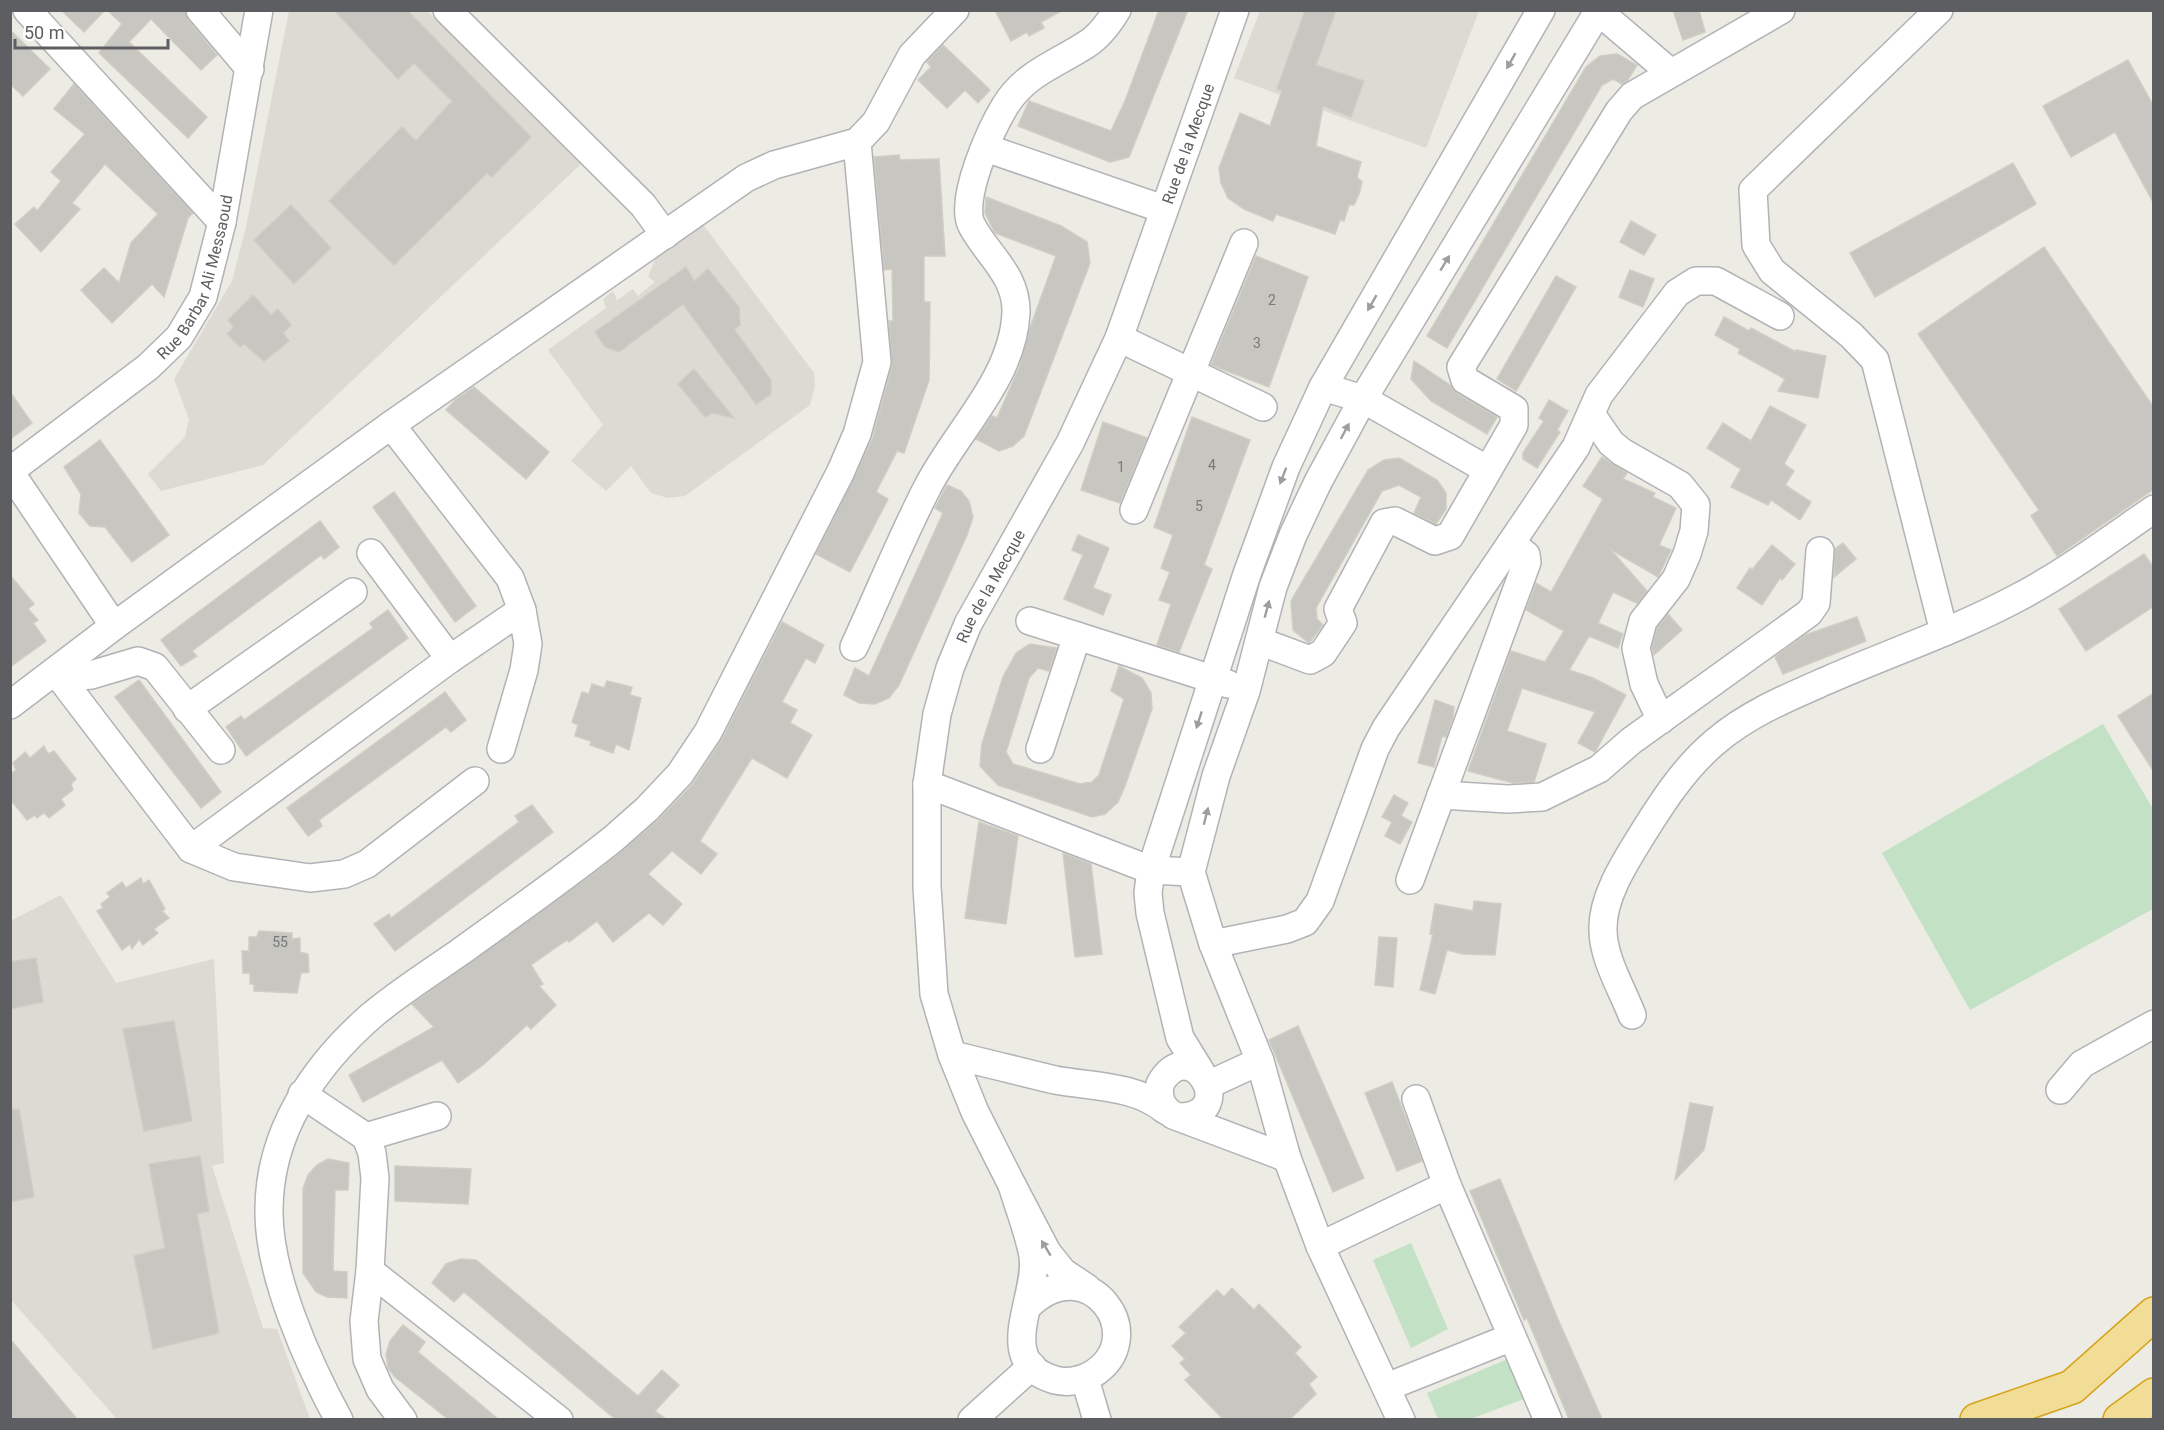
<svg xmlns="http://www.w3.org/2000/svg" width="2164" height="1430" viewBox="0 0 2164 1430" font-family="Roboto,sans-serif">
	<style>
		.education { fill: #dcdad2 }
		.green { fill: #c3e1c4 }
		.building { fill: #c8c6c0; stroke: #d0cdc3; stroke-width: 1.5 }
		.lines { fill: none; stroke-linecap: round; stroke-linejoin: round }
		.minor-casing { stroke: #b1b3b7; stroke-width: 30 }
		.highway-casing { stroke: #d6a31a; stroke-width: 36 }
		.minor { stroke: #fff; stroke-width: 27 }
		.highway { stroke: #f1dd96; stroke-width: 33 }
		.oneway { fill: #9d9ea1 }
		.labels { text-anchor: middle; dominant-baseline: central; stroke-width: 6; stroke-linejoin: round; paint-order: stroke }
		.number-label { font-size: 14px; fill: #77787a }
		.street-label { font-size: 16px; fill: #5c5e62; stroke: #fff }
	</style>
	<rect width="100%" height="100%" fill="#ecebe4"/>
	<g class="education">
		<path d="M289 11H427L583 162 263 465 161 491 148 474 185 437 189 419 174 379 232 281 246 227Z"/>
		<path d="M1260 11H1479L1426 148 1234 78Z"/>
		<path d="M702 223 814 373 815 386 810 405 685 496 668 498 651 493 631 466 606 491 571 461 603 425 548 350 606 308 603 299 613 291 617 300 633 289 638 296 655 282 648 277 657 254Z"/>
		<path d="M61 895 116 983 214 959 224 1163 212 1166 263 1328 277 1329 310 1419H117L11 1300 10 921Z"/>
	</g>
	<g class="green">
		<path d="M2103 724 2153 809V909L1970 1010 1882 853Z"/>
		<path d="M1411 1243 1448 1329 1411 1348 1373 1260Z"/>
		<path d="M1508 1359 1524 1399 1470 1419H1438L1427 1393Z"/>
	</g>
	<g class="building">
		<path d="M61 10H105L84 32Z"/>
		<path d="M107 10H185L188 20 217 55 201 70 151 19 129 42 207 117 188 138 99 53 122 24Z"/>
		<path d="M334 10H407L531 137 492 177 487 173 394 265 329 201 402 127 416 141 452 101 414 63 398 79Z"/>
		<path d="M995 10H1063L1041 22 1044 28 1029 36 1027 32 1011 41Z"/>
		<path d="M1159 10H1188L1129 157 1110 162 1018 126 1029 101 1111 131 1125 101Z"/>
		<path d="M1305 10H1336L1316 65 1364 81 1351 117 1323 106 1316 146 1361 162 1357 177 1362 182 1359 194 1354 205H1349L1344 221 1340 220 1335 234 1276 214 1273 221 1244 209 1228 198 1221 183 1219 168 1240 113 1270 126 1282 91 1277 89Z"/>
		<path d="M1673 10H1699L1705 32 1683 40Z"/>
		<path d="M10 30 50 69 23 96 10 84Z"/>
		<path d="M943 45 990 90 978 103 965 90 947 108 918 80 931 67 927 62Z"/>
		<path d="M1617 54 1637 65 1628 80 1622 84 1613 79 1602 85 1447 348 1427 336 1586 67 1600 56Z"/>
		<path d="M2128 60 2154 107V204L2115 132 2071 157 2043 106Z"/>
		<path d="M74 84 193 213 188 218 164 297 152 284 112 323 81 290 104 268 119 283 131 243 158 214 105 164 72 203 80 209 41 252 15 224 34 207 37 211 61 181 51 172 85 134 54 109Z"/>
		<path d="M899 155 900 160 939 159 945 256H924V302H930L929 380 904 453 897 451 876 492 888 499 850 572 816 554 872 440 892 366 889 321H893L892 269 884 270 874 157Z"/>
		<path d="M2013 163 2036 204 1875 297 1850 253Z"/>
		<path d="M986 197 1061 226 1087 242 1090 263 1024 436 1013 446 999 451 976 439 992 416 997 418 1019 368 1030 328 1056 256 995 233 985 213Z"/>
		<path d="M291 205 331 248 294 284 254 240Z"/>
		<path d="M1631 221 1656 235 1644 255 1620 242Z"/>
		<path d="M2044 247 2154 408V489L2057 556 2031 516 2039 510 1918 334Z"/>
		<path d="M1256 256 1308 277 1269 387 1211 365Z"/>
		<path d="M686 267 694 281 708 269 739 307 740 325 734 329 771 380V394L756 404 683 304 619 352 605 347 595 332Z"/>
		<path d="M1630 270 1654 279 1643 307 1619 297Z"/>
		<path d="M1556 276 1576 287 1516 391 1497 379Z"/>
		<path d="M253 295 271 315 278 309 291 325 283 333 289 341 264 361 244 344 240 347 227 334 234 327 228 320Z"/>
		<path d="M1724 317 1749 331 1751 328 1796 352V350L1826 356 1818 398 1778 391 1785 379 1738 353 1740 349 1715 335Z"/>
		<path d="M1414 361 1450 385 1457 394 1497 417 1487 434 1431 401 1411 379Z"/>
		<path d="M694 369 734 418 712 413 705 417 678 384Z"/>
		<path d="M474 387 549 452 526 479 446 410 455 400Z"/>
		<path d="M10 392 32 423 10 439Z"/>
		<path d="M1549 400 1568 411 1557 430 1560 432 1537 468 1523 459V453L1544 421 1539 418Z"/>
		<path d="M1770 406 1806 425 1784 464 1794 471 1785 485 1811 502 1800 520 1771 500 1768 505 1731 487 1741 469 1707 448 1723 423 1751 441Z"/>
		<path d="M1192 417 1250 440 1204 565 1212 569 1179 652 1157 645 1171 604 1159 600 1170 572 1161 568 1173 535 1154 527Z"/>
		<path d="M1103 422 1147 438 1120 503 1081 490Z"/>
		<path d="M100 440 169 535 132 562 105 527 90 526 79 513 81 494 64 467Z"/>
		<path d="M1602 457 1627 473 1623 479 1655 493 1653 497 1676 508 1659 545 1671 550 1658 577 1610 549 1647 591 1637 603 1613 592 1598 623 1623 634 1618 648 1589 636 1569 670 1593 678 1626 695 1595 752 1578 743 1595 712 1522 688 1507 731 1546 744 1534 782 1513 783 1468 771 1511 651 1545 662 1564 631 1526 610 1536 583 1551 592 1603 499 1583 486Z"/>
		<path d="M1399 458 1437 480 1446 493V509L1436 524 1414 513 1421 497 1399 485 1382 491 1316 608 1317 619 1323 625 1309 643 1293 630 1291 601 1368 470 1384 460Z"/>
		<path d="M947 485 961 491 969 501 973 517 967 535 899 685 889 698 875 704 859 703 844 695 855 668 869 676 943 513 935 508Z"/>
		<path d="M394 492 476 606 455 622 373 507Z"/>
		<path d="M320 521 339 547 324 559 321 555 192 651 197 656 181 666 161 640Z"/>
		<path d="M1078 535 1109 548 1093 588 1111 595 1103 615 1064 599 1083 555 1072 550Z"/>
		<path d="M1843 543 1856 559 1834 577 1835 549Z"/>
		<path d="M1772 545 1795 564 1782 580 1780 578 1762 605 1737 588 1750 568 1752 570Z"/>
		<path d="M2144 554 2154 568V606L2086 651 2059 609Z"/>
		<path d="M10 575 34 604 28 609 38 620 33 623 46 641 10 667Z"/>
		<path d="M388 610 408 638 246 756 226 727 241 716 244 720 373 628 370 623Z"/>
		<path d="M1668 614 1682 630 1654 655 1652 648 1657 628Z"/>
		<path d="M1857 617 1866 641 1783 674 1775 657 1805 635Z"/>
		<path d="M782 622 824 645 815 663 806 658 782 702 797 710 790 723 812 735 787 778 752 758 700 841 717 854 701 874 672 851 648 874 682 904 663 925 649 913 613 942 597 921 569 942 567 940 531 965 543 984 539 986 556 1005 531 1029 527 1025 483 1065 458 1083 442 1060 363 1102 349 1075 434 1027 412 1004 604 866 657 821 692 785 722 739Z"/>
		<path d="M1030 644 1057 648 1049 671 1038 668 1029 678 1006 752 1013 764 1080 784 1092 782 1099 775 1124 699 1111 691 1119 666 1142 678 1151 693 1152 709 1125 786 1118 802 1105 814 1092 817 998 785 980 766 982 744 1003 677 1016 653Z"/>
		<path d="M139 680 221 792 201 808 115 697Z"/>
		<path d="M607 681 632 687 630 695 641 698 629 750 616 744 613 753 590 745 591 741 575 736 578 725 572 722 582 692 589 694 592 684 604 688Z"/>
		<path d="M445 692 466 720 451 732 446 727 319 820 322 826 308 836 287 808Z"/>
		<path d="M2154 693V772L2118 716Z"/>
		<path d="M1435 700 1454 707 1453 717 1446 737 1442 736 1434 767 1418 763Z"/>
		<path d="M44 746 48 754 54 751 76 779 71 784 73 790 61 799 65 805 49 818 44 813 37 818 35 815 27 820 10 799V774L16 770 13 763 25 752 30 758Z"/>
		<path d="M1394 795 1408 803 1401 816 1412 822 1400 844 1385 836 1392 822 1382 817Z"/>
		<path d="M532 805 553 832 395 951 374 924 389 914 391 918 519 822 515 816Z"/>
		<path d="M979 822 1018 836 1006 924 965 918Z"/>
		<path d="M1063 853 1091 864 1102 954 1075 957Z"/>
		<path d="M141 878 143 884 149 880 165 909 162 911 169 918 154 929 158 933 143 945 139 939 132 949 130 944 122 950 97 911 103 908 101 904 110 897 107 893 122 882 126 888Z"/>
		<path d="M1474 901 1501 904 1495 955 1463 954 1447 950 1435 994 1420 990 1433 934H1430L1435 904 1473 911Z"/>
		<path d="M259 931 292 933V939L300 938V952L308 954 309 972 301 973 297 993 254 991V984H250V973H243L242 951H249V937H257Z"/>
		<path d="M1379 937 1397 938 1393 987 1375 985Z"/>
		<path d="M36 958 43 1002 10 1009V962Z"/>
		<path d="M174 1021 192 1121 144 1131 123 1029Z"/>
		<path d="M1298 1026 1364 1178 1333 1192 1269 1040Z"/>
		<path d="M1392 1082 1422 1161 1397 1171 1365 1093Z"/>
		<path d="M1690 1103 1713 1107 1704 1150 1675 1180Z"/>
		<path d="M19 1109 34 1197 10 1202V1110Z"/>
		<path d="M200 1156 209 1211 197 1214 219 1333 153 1349 134 1256 165 1248 149 1164Z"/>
		<path d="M328 1159 349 1163 348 1190H335L333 1271 347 1272V1298L327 1297 316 1292 303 1273V1189L308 1175 317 1165Z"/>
		<path d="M395 1166 471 1169 468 1204 395 1201Z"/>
		<path d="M1500 1179 1557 1317 1602 1419H1569L1527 1318 1524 1320 1517 1303 1470 1191Z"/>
		<path d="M461 1259 476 1260 638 1396 662 1370 679 1385 655 1411 666 1419H615L464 1292 454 1302 432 1283 446 1264Z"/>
		<path d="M1232 1288 1254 1310 1259 1304 1301 1347 1295 1353 1317 1377 1309 1384 1316 1394 1290 1419H1223L1185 1380 1191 1375 1180 1363 1185 1359 1172 1346 1186 1333 1179 1327 1217 1290 1224 1297Z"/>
		<path d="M403 1325 425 1342 418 1352 498 1419H448L395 1377 388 1368 386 1354 390 1341Z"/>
		<path d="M10 1339 77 1419H10Z"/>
	</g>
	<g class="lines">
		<g class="minor-casing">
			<g id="minor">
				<path d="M27 10 222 222"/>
				<path d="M200 10 250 69"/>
				<path d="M447 10 643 205 665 235"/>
				<path d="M1597 10 1671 73"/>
				<path d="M1939 10 1753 190 1756 245 1772 271 1851 335 1875 360 1944 632"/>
				<path d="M986 148 1163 209"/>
				<path d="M1119 338 1263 407"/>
				<path d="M1323 387 1363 399 1486 469"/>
				<path d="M1591 414 1611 443 1622 452 1680 485 1696 505 1694 531 1687 554 1676 579 1643 621 1636 648 1644 684 1661 720"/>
				<path d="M391 425 510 578 522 610 528 644 524 670 501 749"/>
				<path id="s1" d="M10 471 148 367 179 337 203 297 222 222 259 10"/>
				<path d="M10 472 114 626"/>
				<path d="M1134 510 1244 243"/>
				<path d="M371 553 450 659"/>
				<path d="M1030 621 1228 684"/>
				<path d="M1259 641 1310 660 1323 653 1343 623 1338 609 1384 523 1395 521 1435 541 1450 536 1514 425V409L1465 380 1461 367 1619 111 1632 96 1781 10"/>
				<path d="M854 647C878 595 900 541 926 490 954 433 1013 380 1016 313 1017 275 988 256 972 226 958 201 991 129 1005 106 1025 73 1057 64 1087 44 1100 36 1109 23 1117 10"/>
				<path d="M56 672 191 849 234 867 310 878 344 874 367 864 475 781"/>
				<path d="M60 678 91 675 138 661 155 667 221 750"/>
				<path d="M10 705 114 626 391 425 746 178 774 165 857 142 876 122 912 55 955 10"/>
				<path d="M187 709 353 592"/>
				<path d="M1040 749 1077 636"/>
				<path d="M927 784 1151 870 1191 872"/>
				<path d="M1441 795 1508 799 1542 797 1599 769 1631 741 1809 613 1816 603 1820 551"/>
				<path d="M191 849 450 659 522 610"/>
				<path d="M1410 880 1527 562 1526 555 1511 543"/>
				<path d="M1213 944 1287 929 1305 922 1320 901 1375 749 1386 728 1576 447 1599 395 1677 293 1696 281H1716L1780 316"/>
				<path d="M1632 1015C1622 989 1603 958 1603 930 1602 898 1624 864 1640 838 1661 804 1684 768 1715 742 1749 713 1789 697 1830 679 1892 652 1957 630 2017 598 2065 573 2109 540 2154 509"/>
				<path d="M952 1055C987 1063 1021 1072 1055 1080 1093 1087 1135 1085 1165 1110"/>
				<path d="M1201 1072 1180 1038 1150 913 1148 893 1151 870 1247 574 1286 467 1323 387 1541 10"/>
				<path d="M1208 1085 1260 1061"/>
				<path d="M2060 1090 2082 1064 2154 1024"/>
				<path d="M302 1094 366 1137 372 1153 375 1178 370 1271 364 1321 367 1359 380 1389 403 1420"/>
				<path d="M1416 1099 1447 1185 1548 1420"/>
				<path d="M1181 1117C1241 1114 1190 1030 1160 1084 1158 1098 1161 1107 1173 1115L1287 1158"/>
				<path d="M366 1137 437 1116"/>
				<path id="s2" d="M1012 1185 975 1112 952 1055 934 994 927 887V784L937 714 950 668 968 624 1070 443 1119 338 1235 10"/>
				<path d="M1320 1246 1447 1185"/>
				<path d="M370 1271 559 1420"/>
				<path d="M1028 1306C1088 1246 1154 1338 1091 1375 1081 1381 1067 1383 1055 1380 992 1362 1039 1298 1033 1256 1029 1233 1019 1208 1012 1185L1047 1252 1063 1272 1087 1288"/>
				<path d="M1085 1379 1097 1420"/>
				<path d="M1387 1387 1512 1337"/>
				<path d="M339 1420C308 1363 268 1274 269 1210 269 1132 314 1066 371 1016 398 993 430 973 460 952 511 915 563 879 613 839L647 809 680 774 708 732 841 471 857 434 877 362 857 142"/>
				<path d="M972 1420 1032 1366"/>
				<path d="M1401 1420 1320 1246 1287 1158 1260 1061 1213 944 1191 872 1216 776 1246 691 1273 587 1293 535 1318 482 1363 399 1599 10"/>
			</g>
		</g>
		<g class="highway-casing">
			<g id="highway">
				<path d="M1977 1420 2072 1387 2154 1314"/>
				<path d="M2120 1420 2154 1395"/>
			</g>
		</g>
		<use href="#minor" class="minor"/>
		<use href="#highway" class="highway"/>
	</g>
	<defs><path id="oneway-solid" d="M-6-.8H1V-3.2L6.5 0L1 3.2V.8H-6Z" transform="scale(1.5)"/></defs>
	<g class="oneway">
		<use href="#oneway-solid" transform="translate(1511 61) rotate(120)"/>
		<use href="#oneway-solid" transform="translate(1445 263) rotate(-59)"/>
		<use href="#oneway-solid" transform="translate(1372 303) rotate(120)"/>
		<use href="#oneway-solid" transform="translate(1345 431) rotate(-62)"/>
		<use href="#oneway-solid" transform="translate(1283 476) rotate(111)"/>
		<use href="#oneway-solid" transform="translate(1267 609) rotate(-75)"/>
		<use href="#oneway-solid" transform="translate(1199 720) rotate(108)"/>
		<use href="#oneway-solid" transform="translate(1206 816) rotate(-76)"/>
		<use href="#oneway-solid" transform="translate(1046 1248) rotate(-121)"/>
	</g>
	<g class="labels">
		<g class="number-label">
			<text x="1272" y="300">2</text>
			<text x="1257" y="343">3</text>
			<text x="1212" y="465">4</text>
			<text x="1121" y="467">1</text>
			<text x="1199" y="506">5</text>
			<text x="280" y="942">55</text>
		</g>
		<g class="street-label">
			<text stroke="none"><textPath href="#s2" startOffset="1113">Rue de la Mecque</textPath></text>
			<text stroke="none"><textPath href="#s1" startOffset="278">Rue Barbar Ali Messaoud</textPath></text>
			<text stroke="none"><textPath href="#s2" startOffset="627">Rue de la Mecque</textPath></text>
		</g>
	</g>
	<rect width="2164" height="1430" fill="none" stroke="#5c5e62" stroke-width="24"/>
	<path d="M15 39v9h153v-9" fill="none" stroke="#5c5e62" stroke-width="3"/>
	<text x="24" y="39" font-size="18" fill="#5c5e62" stroke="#ffffff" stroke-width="4.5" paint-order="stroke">50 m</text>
</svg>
